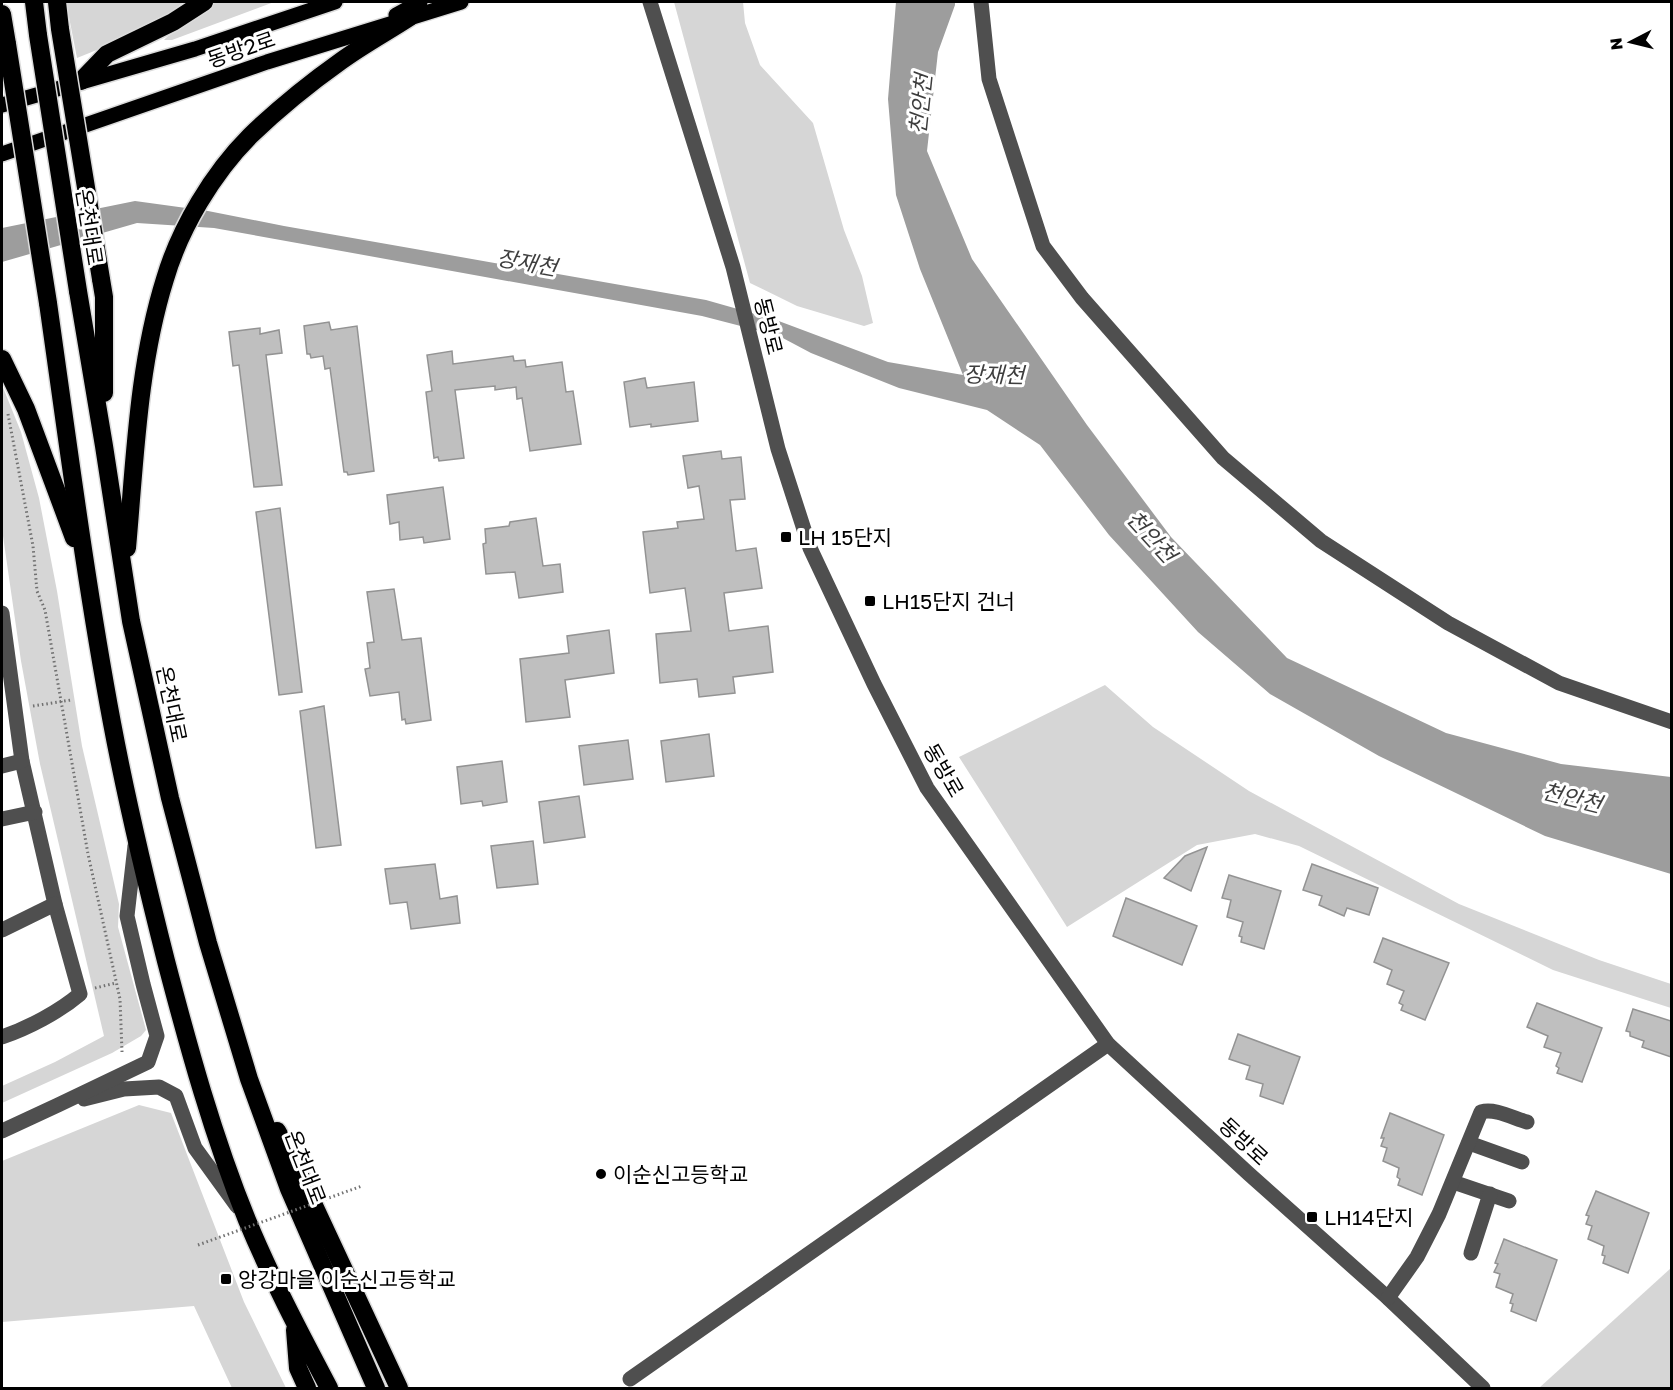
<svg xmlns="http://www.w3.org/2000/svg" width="1673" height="1390" viewBox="0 0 1673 1390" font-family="'Golos Text','Noto Sans KR',sans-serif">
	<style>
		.green { fill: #d6d6d6 }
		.water { fill: #9d9d9d }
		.building { fill: #bfbfbf; stroke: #939393; stroke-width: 1.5 }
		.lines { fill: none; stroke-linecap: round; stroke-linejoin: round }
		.major-casing { stroke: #dbdbdb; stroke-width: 18 }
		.highway-casing { stroke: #dbdbdb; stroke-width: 21 }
		.path { stroke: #717171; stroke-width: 3; stroke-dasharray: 1.5 3; stroke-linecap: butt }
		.minor { stroke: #4f4f4f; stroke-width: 15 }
		.major { stroke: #000; stroke-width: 15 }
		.highway { stroke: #000; stroke-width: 18 }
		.highway-bridge-casing { stroke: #dbdbdb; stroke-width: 21; stroke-linecap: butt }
		.path-bridge { stroke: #717171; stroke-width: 3; stroke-dasharray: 1.5 3; stroke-linecap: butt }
		.highway-bridge { stroke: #000; stroke-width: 18 }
		.poi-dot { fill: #000; stroke: #fff; stroke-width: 2 }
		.labels { text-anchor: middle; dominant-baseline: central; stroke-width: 6; stroke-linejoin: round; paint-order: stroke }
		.street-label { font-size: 21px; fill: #000; stroke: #fff }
		.poi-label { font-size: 21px; fill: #000; stroke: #fff; text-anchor: start }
		.water-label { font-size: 22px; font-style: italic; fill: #3e3e3e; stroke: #fff }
	</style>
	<rect width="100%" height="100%" fill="#fff"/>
	<g class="green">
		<path d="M66 2H184L159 21 109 45 77 58Z"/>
		<path d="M213 2H274L172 40H164C169 34 175 33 181 28 192 20 203 12 213 2Z"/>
		<path d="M674 2H743L745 23 760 65 813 123 844 230 862 276 873 323 864 326 797 306 750 283Z"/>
		<path d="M2 385 21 432 39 498 57 591 82 746 119 904 118 927 146 1030 141 1036 112 1053 2 1103V1086L55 1062 104 1036 40 764 21 661 2 529Z"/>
		<path d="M1105 685 1153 727 1249 791 1459 904 1599 960 1671 984V1008L1553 970 1299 846 1255 834 1197 845 1067 927 959 757Z"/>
		<path d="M139 1105 171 1113 244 1302 286 1388H232L194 1306 2 1322V1161Z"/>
		<path d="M1671 1268V1388H1539Z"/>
	</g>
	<path class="water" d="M896 2H955V5L938 52 927 151 972 259 1087 425 1171 537 1287 658 1446 733 1561 764 1671 777V874L1545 836 1379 756 1270 694 1198 632 1109 535 1040 445 987 410 899 388 811 353 779 336 702 316 214 228 137 223 2 262V228L135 201 208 211 284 226 706 300 776 320 888 362 963 375 920 269 896 195 888 99Z"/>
	<g class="building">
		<path d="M329 322 331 330 357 326 374 471 348 475 347 472H344L330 368 325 369 323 356 311 358 310 354H307L304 326Z"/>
		<path d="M260 328V334L279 330 282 353 266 355 282 485 254 487 239 365 233 366 229 332Z"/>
		<path d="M452 351 453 364 513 356 514 361 525 360 526 367 562 362 566 392 573 391 581 444 530 451 522 398 517 399 516 387 495 390V386L455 390 464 458 439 461 438 457 434 458 426 392 432 391 427 355Z"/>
		<path d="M645 378 647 388 694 382 698 421 651 427V424L630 427 624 382Z"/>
		<path d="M721 451 722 459 741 457 745 499 730 500 736 551 756 548 762 588 724 593 729 631 768 626 773 672 733 677 735 693 699 697 697 679 660 683 656 634 691 631 685 588 650 593 643 532 678 528 677 522 704 519 699 486 688 488 683 456Z"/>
		<path d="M443 487 450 539 424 543 423 537 400 540 399 522 390 524 387 495Z"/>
		<path d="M280 508 302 692 279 695 256 512Z"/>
		<path d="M536 518 543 566 560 564 563 592 519 598 515 572 486 574 483 544 486 543 485 529 509 526 510 522Z"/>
		<path d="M394 589 402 640 421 638 431 720 406 724 405 719 402 720 399 692 370 696 365 669 370 668 367 643 374 642 367 592Z"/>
		<path d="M609 630 614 673 565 680 570 717 526 722 520 659 569 653 567 636Z"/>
		<path d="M324 706 341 845 316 848 300 711Z"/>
		<path d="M709 734 714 776 666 782 661 741Z"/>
		<path d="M628 740 633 779 584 785 579 746Z"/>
		<path d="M502 761 507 802 483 806 482 801 461 804 457 767Z"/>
		<path d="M579 796 585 837 544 843 539 802Z"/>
		<path d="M533 841 538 884 497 888 491 846Z"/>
		<path d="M1207 847 1191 891 1164 878 1185 856Z"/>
		<path d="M435 864 440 899 457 896 460 923 411 929 407 902 390 904 385 869Z"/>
		<path d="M1312 864 1378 888 1369 915 1347 908 1344 916 1319 905 1322 896 1303 890Z"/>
		<path d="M1229 875 1281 891 1264 949 1241 942 1242 937 1239 936 1243 922 1227 917 1231 900 1222 898Z"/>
		<path d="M1126 898 1197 926 1182 965 1113 936Z"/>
		<path d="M1383 938 1449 963 1425 1020 1401 1010 1403 1005 1399 1003 1404 991 1387 984 1392 970 1374 962Z"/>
		<path d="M1537 1003 1602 1028 1582 1082 1557 1073 1559 1068 1556 1066 1561 1053 1544 1047 1548 1036 1527 1027Z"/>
		<path d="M1633 1009 1671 1021V1057L1642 1047 1644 1041 1630 1036V1032L1626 1031Z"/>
		<path d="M1238 1034 1300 1057 1283 1104 1260 1096 1263 1084 1246 1079 1250 1066 1229 1059Z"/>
		<path d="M1390 1113 1444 1135 1422 1195 1398 1185 1400 1179 1397 1177 1399 1168 1383 1161 1387 1148 1381 1146 1384 1138H1381Z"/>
		<path d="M1596 1191 1649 1213 1628 1273 1603 1263 1605 1256 1602 1255 1604 1246 1588 1239 1592 1226 1586 1224 1589 1216 1586 1215Z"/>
		<path d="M1504 1239 1557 1260 1536 1321 1511 1311 1513 1304 1510 1303 1513 1294 1496 1287 1500 1274 1494 1272 1498 1264 1495 1263Z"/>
	</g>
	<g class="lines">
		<g class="major-casing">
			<g id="major">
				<path d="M396 15 420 2"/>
				<path d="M2 105 195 49 335 2"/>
				<path d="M2 154 267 62 461 2"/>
			</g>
		</g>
		<g class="highway-casing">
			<g id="highway">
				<path d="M34 2 38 35"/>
				<path d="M57 2 60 29"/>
				<path d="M2 14 7 44"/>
				<path d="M81 81 107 54 173 22 204 2"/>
				<path d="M101 279 104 297V393"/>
				<path d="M78 291 104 446 131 621 170 798 208 943 249 1079 289 1189 376 1388"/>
				<path d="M48 303C68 444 86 584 112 723 127 803 146 882 166 961 189 1049 213 1136 247 1220 271 1278 300 1333 329 1388"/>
				<path d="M2 359 26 409 74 538"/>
				<path d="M127 548C135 459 138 365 165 279 180 228 213 173 250 136 278 109 310 83 341 61 363 45 387 32 410 17"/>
				<path d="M277 1131 291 1156 399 1388"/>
				<path d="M295 1330 298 1368 307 1388"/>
			</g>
		</g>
		<g class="path">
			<path d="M8 414 33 546 37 591 45 610 88 854 120 999 122 1052"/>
			<path d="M33 706 71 700"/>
			<path d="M95 988 116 983"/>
		</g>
		<g class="minor">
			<path d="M650 2 733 267 778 449 810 548 874 684 927 788 1108 1044 1249 1174 1388 1298 1483 1388"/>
			<path d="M981 2 989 79 1043 246 1082 298 1223 458 1321 541 1448 623 1559 683 1672 722"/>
			<path d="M2 613 22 761 55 904 80 994C59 1012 28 1028 2 1037"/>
			<path d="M2 766 22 761"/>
			<path d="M2 819 35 812"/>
			<path d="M2 930 55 904"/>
			<path d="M84 1099 124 1089 159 1087 176 1096 195 1148 237 1206"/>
			<path d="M2 1131 58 1105 148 1062 157 1036 143 984 127 916 135 846"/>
			<path d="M1469 1143 1522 1162"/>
			<path d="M1453 1182 1509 1201"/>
			<path d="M1471 1253 1490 1194"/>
			<path d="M1388 1298 1417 1257 1439 1214 1481 1112C1495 1108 1513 1118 1527 1122"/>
			<path d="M630 1379 1108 1044"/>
		</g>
		<use href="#major" class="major"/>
		<use href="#highway" class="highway"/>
		<g class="highway-bridge-casing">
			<g id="highway-bridge">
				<path d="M60 29 101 279"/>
				<path d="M38 35 78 291"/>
				<path d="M7 44 48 303"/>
			</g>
		</g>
		<path class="path-bridge" d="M198 1245 362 1186"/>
		<use href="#highway-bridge" class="highway-bridge"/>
	</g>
	<g class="poi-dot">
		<rect x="780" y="531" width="12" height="12" rx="3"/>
		<rect x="864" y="595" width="12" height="12" rx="3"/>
		<circle cx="601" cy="1174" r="6"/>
		<rect x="1306" y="1211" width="12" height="12" rx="3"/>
		<rect x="220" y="1273" width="12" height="12" rx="3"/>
	</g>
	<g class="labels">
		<g class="street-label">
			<text transform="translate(241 49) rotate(-19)">동방2로</text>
			<text transform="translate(90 227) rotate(81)">온천대로</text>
			<text transform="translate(769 326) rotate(76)">동방로</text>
			<text transform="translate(172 704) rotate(78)">온천대로</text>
			<text transform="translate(944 770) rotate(60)">동방로</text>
			<text transform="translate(1244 1141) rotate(43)">동방로</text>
			<text transform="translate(306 1167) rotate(69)">온천대로</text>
		</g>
		<g class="poi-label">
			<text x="798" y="537">LH 15단지</text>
			<text x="882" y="601">LH15단지 건너</text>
			<text x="613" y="1174">이순신고등학교</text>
			<text x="1324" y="1217">LH14단지</text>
			<text x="238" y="1279">앙강마을 이순신고등학교</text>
		</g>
		<g class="water-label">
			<text transform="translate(920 104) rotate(-84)">천안천</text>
			<text transform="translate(527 262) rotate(10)">장재천</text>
			<text transform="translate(994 374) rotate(1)">장재천</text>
			<text transform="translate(1152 536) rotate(48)">천안천</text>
			<text transform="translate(1572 797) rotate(14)">천안천</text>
		</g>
	</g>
	<rect width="1673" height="1390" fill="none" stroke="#000000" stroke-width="6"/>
	<g transform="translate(1631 42) rotate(263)" stroke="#ffffff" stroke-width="4.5" paint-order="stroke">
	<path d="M0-4.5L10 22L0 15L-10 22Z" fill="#000000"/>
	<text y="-9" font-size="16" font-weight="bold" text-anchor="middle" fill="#000000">N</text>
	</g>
</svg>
